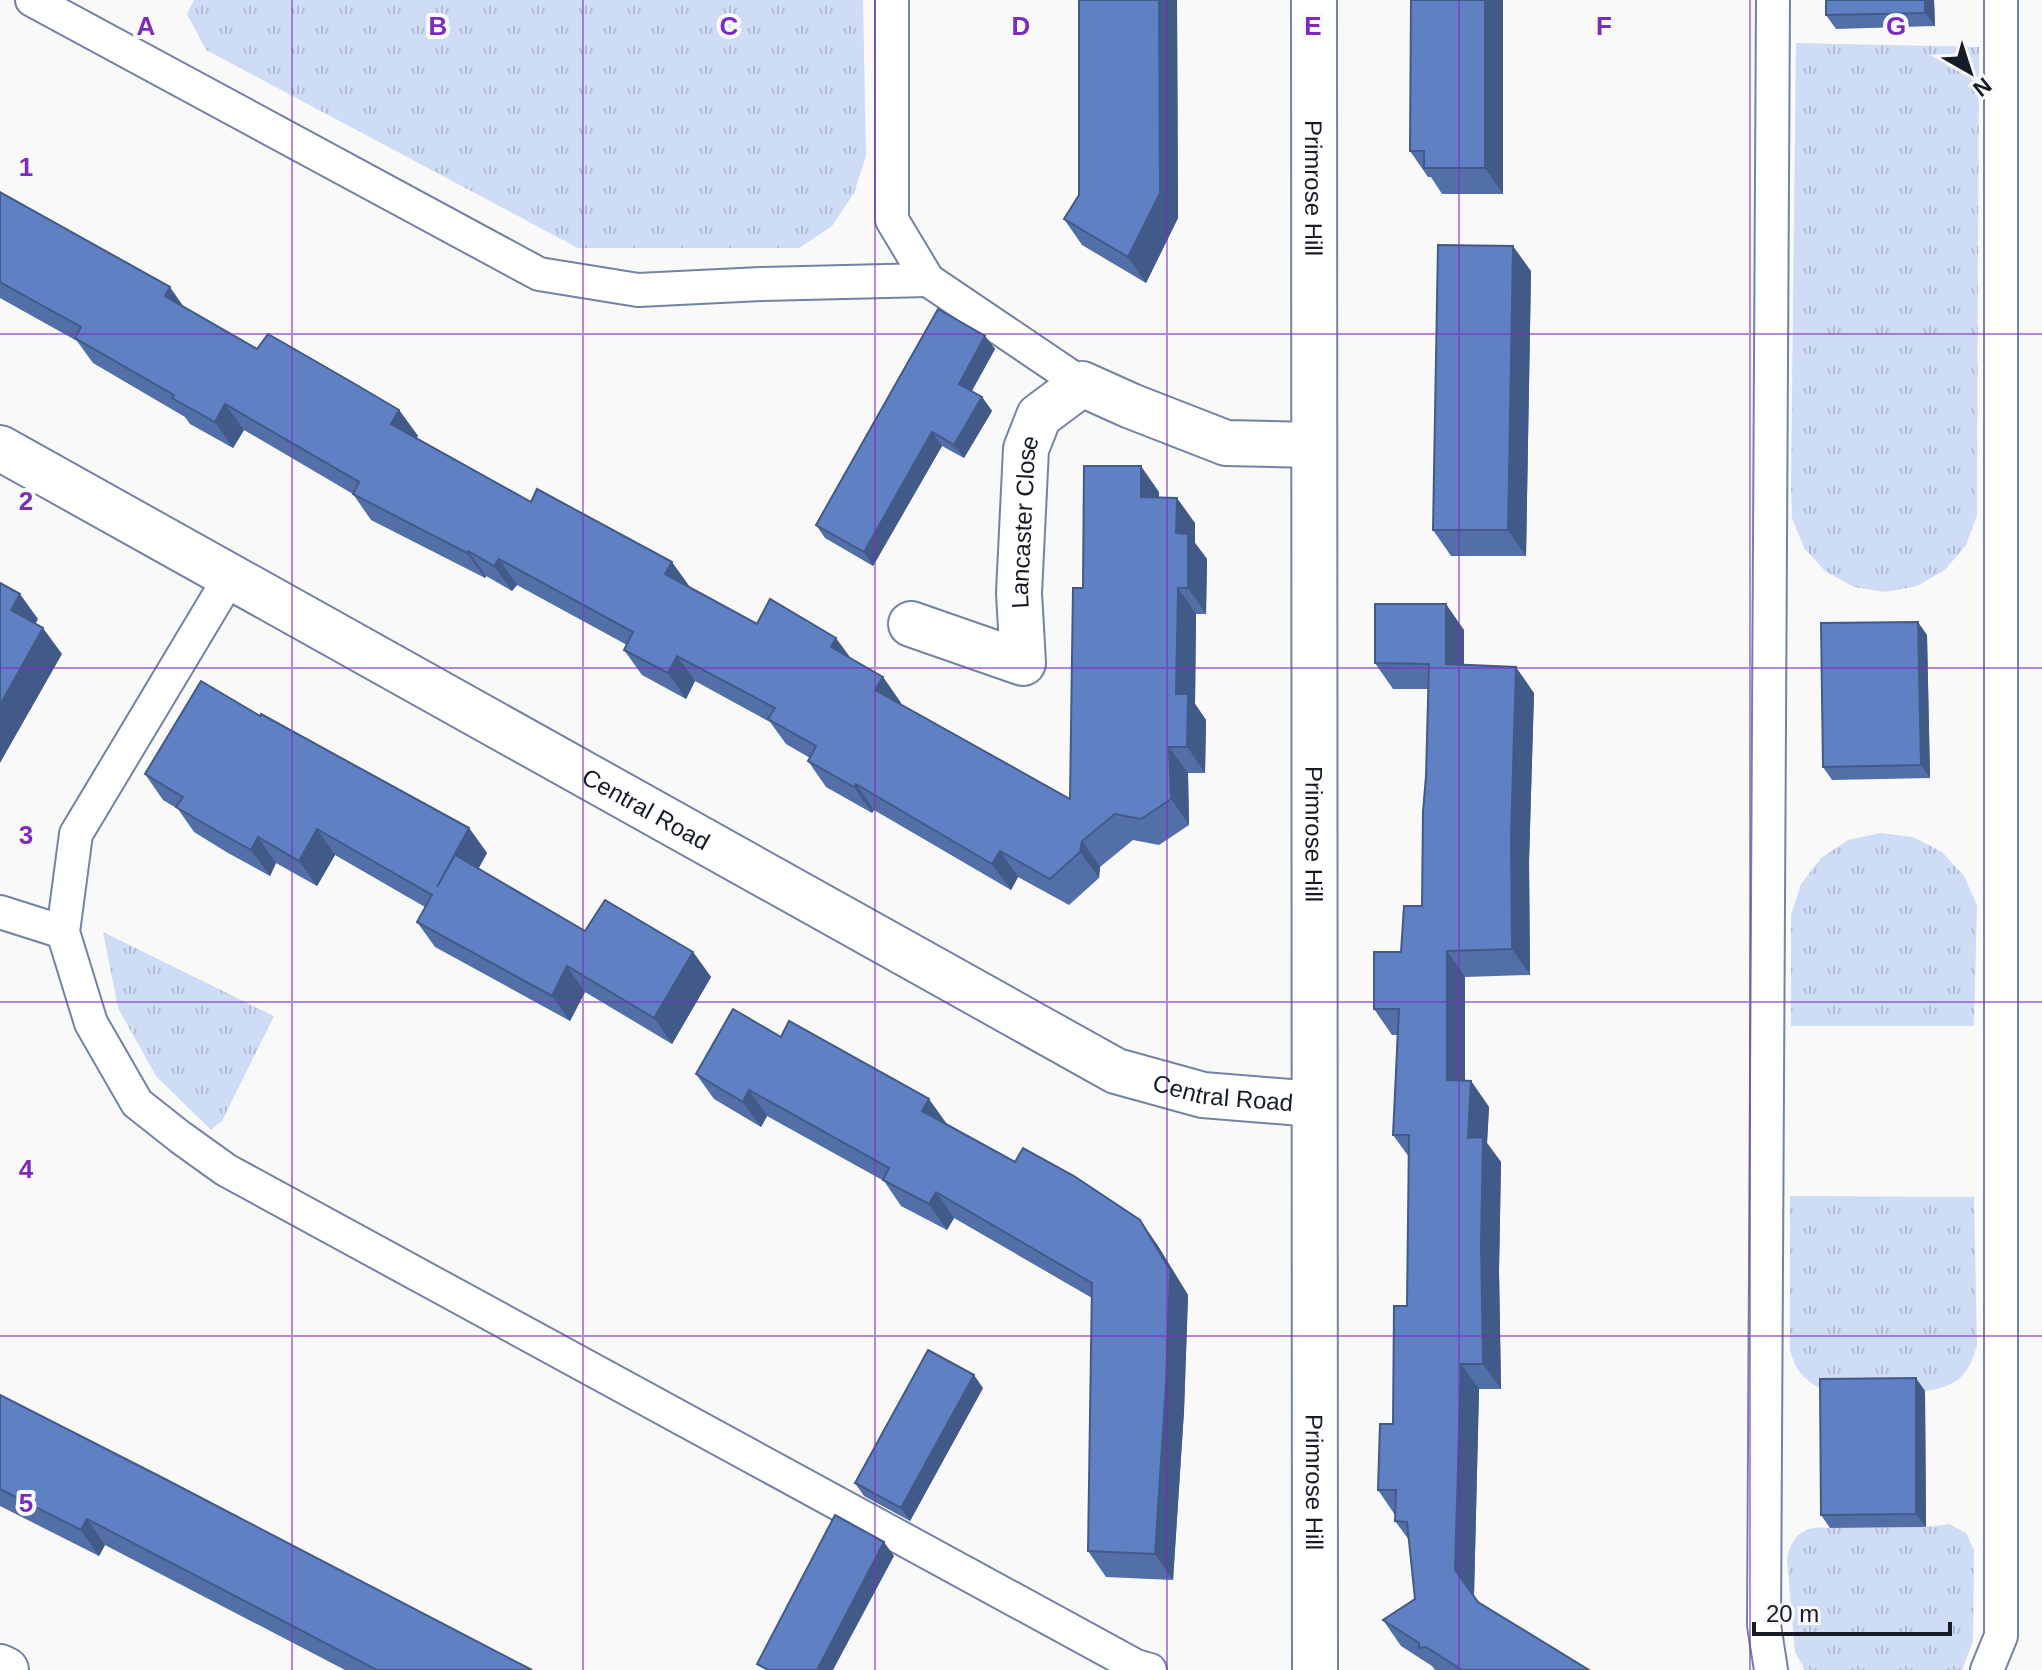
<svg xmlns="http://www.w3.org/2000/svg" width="2042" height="1670" viewBox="0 0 2042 1670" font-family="Arial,sans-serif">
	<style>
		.grass { fill: url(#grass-tufts) }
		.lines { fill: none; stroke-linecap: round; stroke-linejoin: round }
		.lane-casing { stroke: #7383a1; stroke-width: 36 }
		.street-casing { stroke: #7383a1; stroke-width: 48 }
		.lane { stroke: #fff; stroke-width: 32 }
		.street { stroke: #fff; stroke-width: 44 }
		.wall { fill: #526fa8 }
		.shaded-wall { fill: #425a88 }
		.building { fill: #5f81c3; stroke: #425a88; stroke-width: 2 }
		.grid { fill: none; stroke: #7b2cbf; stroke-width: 2; stroke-opacity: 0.55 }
		.labels { text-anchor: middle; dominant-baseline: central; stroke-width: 8; stroke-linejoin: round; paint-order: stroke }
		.street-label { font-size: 24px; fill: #151b27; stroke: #f9f9f9 }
		.grid-label { font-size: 26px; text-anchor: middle; font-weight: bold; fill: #7b2cbf; stroke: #f9f9f9; stroke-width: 8; stroke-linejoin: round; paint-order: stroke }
	</style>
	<defs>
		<pattern id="grass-tufts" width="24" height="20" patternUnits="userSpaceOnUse" patternTransform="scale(2)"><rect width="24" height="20" fill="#cedcf6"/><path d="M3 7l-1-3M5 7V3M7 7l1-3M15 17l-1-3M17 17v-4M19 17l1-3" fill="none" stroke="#b0bcd3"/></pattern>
	</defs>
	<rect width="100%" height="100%" fill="#f9f9f9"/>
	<g class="grass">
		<path d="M194 0H863L866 156 854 193 832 226 799 248H578L206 50 187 14Z"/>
		<path d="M1796 43 1979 47 1977 515 1966 545 1945 570 1917 586 1885 592 1854 587 1825 571 1804 548 1792 518 1791 485Z"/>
		<path d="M1880 833 1913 837 1942 852 1964 876 1977 905 1974 1026H1791V915L1801 884 1821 858 1848 840Z"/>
		<path d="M103 932 274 1016 222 1121 211 1130 156 1076 118 1008Z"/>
		<path d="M1790 1196 1974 1197 1977 1345C1969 1376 1956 1387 1925 1391L1830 1392C1807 1384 1796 1373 1790 1350Z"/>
		<path d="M1949 1524 1966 1533 1974 1550 1973 1641 1962 1670H1805L1795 1652 1787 1559C1792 1534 1805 1525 1830 1528L1926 1527Z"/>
	</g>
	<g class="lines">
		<g class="lane-casing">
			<g id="lane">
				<path d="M32 0 539 274 638 290 761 284 928 280"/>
				<path d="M892 0V220L928 280 1082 384"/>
				<path d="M230 577 76 834 63 932 91 1023 137 1103 180 1137 226 1170 1136 1666 1150 1670"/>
				<path d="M0 912 63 932"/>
				<path d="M1771 1670 1764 1625 1773 0"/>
				<path d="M1987 1670 2001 1636V0"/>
			</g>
		</g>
		<g class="street-casing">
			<g id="street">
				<path id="s1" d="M1314 0 1315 1670"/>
				<path id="s2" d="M0 448 1116 1071 1203 1095 1314 1104"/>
				<path id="s3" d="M911 624 1023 663 1019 593 1026 449 1039 416 1082 384 1131 406 1226 443 1313 445"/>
				<path d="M0 1667 6 1670"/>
			</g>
		</g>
		<use href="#lane" class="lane"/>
		<use href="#street" class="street"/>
	</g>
	<g class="wall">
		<path d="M1079 0H1177L1178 218 1146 283 1082 245 1064 219 1079 195Z"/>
		<path d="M1411 0 1503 194H1442L1431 177H1428L1410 151Z"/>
		<path d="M1934 0 1935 26 1836 29 1826 15Z"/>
		<path d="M0 192 182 306 257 349 399 410 418 436 416 438 531 502 757 624 850 658 883 677 901 703 900 704 1070 799 1083 588 1159 492V498L1195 523V543L1207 559 1206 614H1196L1195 704 1206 720 1205 773H1188L1189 825 1159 845 1133 840 1100 867 1099 878 1069 905 1018 877 1011 890 874 810 872 813 826 787 808 761 810 758 786 744 770 722 695 681 686 699 642 675 624 650 627 645 517 585 512 591 486 576 485 578 371 520 353 494 244 430 233 448 190 424 185 417 93 363 77 341 0 298Z"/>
		<path d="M1531 271 1526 556H1451L1433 530Z"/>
		<path d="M985 336 995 349 972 391 982 397 992 411 964 458 942 446 873 566 825 538 816 525Z"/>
		<path d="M1464 630V665L1534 693 1529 862 1530 975 1465 977V1081H1471L1489 1107 1487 1143 1501 1162 1499 1271 1501 1389H1479L1474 1595 1478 1602 1589 1670H1435L1432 1666 1401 1646 1383 1620 1415 1599 1409 1540 1395 1521V1515L1378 1490 1393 1424 1407 1306 1409 1157 1393 1135 1397 1035H1392L1374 1009 1422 906 1429 689H1393L1375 663Z"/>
		<path d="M1927 635 1930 778 1832 780 1823 767Z"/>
		<path d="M260 716 469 828 487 853 478 869 585 931 693 952 711 977 672 1044 585 992 570 1021 435 947 417 922 425 907 335 855 317 886 276 863 270 876 228 853 194 832 178 809 163 800 145 774Z"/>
		<path d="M781 1037 947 1124 1015 1162 1140 1220 1158 1246 1188 1295 1184 1411 1173 1580 1106 1577 1088 1551 1092 1298 954 1218 947 1230 901 1206 884 1181 767 1116 761 1127 714 1099 696 1074Z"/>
		<path d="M983 1388 910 1521 864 1496 855 1483Z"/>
		<path d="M1925 1391 1926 1527 1830 1528 1821 1515Z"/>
		<path d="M0 1395 532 1670H345L105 1545 99 1556 0 1506Z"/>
	</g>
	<g class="shaded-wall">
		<path d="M1159 0H1177L1178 218 1146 283 1128 257Z"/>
		<path d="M1485 0H1503V194L1485 168Z"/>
		<path d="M1925 0H1934L1935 26 1925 13Z"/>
		<path d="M1513 246 1531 271 1526 556 1508 530Z"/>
		<path d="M170 287 188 313 165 296Z"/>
		<path d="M985 336 995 349 968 397 959 384Z"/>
		<path d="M982 397 992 411 964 458 954 445Z"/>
		<path d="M225 404 244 430 233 448 215 422Z"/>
		<path d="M399 410 418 436 409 450 391 424Z"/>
		<path d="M932 432 942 446 873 566 864 552Z"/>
		<path d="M1141 466 1159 492V523L1141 497Z"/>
		<path d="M1177 498 1195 523V543L1207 559 1206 614 1188 588 1176 533Z"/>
		<path d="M468 551 486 576 485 578 467 553Z"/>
		<path d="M499 559 517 585 512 591 494 566Z"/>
		<path d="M672 562 690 587 665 574Z"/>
		<path d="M1178 588 1196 614 1195 704 1206 720 1205 773 1187 747 1176 694Z"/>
		<path d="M20 594 38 619 29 636 11 610Z"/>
		<path d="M1446 604 1464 630V689L1446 664Z"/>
		<path d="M1918 622 1927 635 1930 778 1921 765Z"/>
		<path d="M43 628 62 654 0 763V705Z"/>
		<path d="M836 638 855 664 831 647Z"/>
		<path d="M677 656 695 681 686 699 668 673Z"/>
		<path d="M1516 667 1534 693 1529 862 1530 975 1512 949 1511 836Z"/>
		<path d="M883 677 901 703 893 716 875 690Z"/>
		<path d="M1169 747 1188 773 1189 825 1171 799Z"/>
		<path d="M856 784 874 810 872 813 854 787Z"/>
		<path d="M469 828 487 853 455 912 437 887Z"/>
		<path d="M317 829 335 855 317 886 299 861Z"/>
		<path d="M258 837 276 863 270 876 251 850Z"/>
		<path d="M1082 841 1100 867 1099 878 1080 852Z"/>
		<path d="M1000 851 1018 877 1011 890 992 864Z"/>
		<path d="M1447 951 1465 977V1106L1447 1080Z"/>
		<path d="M693 952 711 977 672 1044 654 1018Z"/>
		<path d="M567 966 585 992 570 1021 552 996Z"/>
		<path d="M1471 1081 1489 1107 1487 1143 1501 1162 1499 1271 1501 1389 1483 1364 1468 1138Z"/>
		<path d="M749 1090 767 1116 761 1127 743 1102Z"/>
		<path d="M929 1099 947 1124 940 1137 922 1111Z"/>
		<path d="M936 1192 954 1218 947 1230 929 1204Z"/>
		<path d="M1140 1220 1158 1246 1188 1295 1184 1411 1173 1580 1155 1554Z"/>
		<path d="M1461 1364 1479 1389 1474 1596 1455 1570Z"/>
		<path d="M974 1375 983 1388 910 1521 901 1508Z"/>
		<path d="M1916 1378 1925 1391 1926 1527 1916 1514Z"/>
		<path d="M87 1519 105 1545 99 1556 81 1530Z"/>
		<path d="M884 1542 894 1556 833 1670H817Z"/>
	</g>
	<g class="building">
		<path d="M1079 0H1159L1160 193 1128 257 1064 219 1079 195Z"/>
		<path d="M1411 0H1485V168H1424V151H1410Z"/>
		<path d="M1826 0H1925V13L1826 15Z"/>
		<path d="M0 192 170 287 165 296 257 349 268 334 355 384 399 410 391 424 531 502 537 489 672 562 665 574 757 624 770 599 836 638 831 647 883 677 875 690 1070 799 1073 588H1083L1084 466H1141V497L1177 498 1176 533 1188 534V588H1178L1176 694H1188L1187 747H1169L1171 799 1141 819 1115 814 1082 841 1080 852 1050 879 1000 851 992 864 856 784 854 787 808 761 816 746 768 719 775 708 677 656 668 673 624 650 633 632 499 559 494 566 468 551 467 553 353 494 359 482 225 404 215 422 172 398 174 395 75 338 81 327 0 282Z"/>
		<path d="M1438 245 1513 246 1508 530H1433Z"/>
		<path d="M938 309 985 336 959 384 982 397 954 445 932 432 864 552 816 525Z"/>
		<path d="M0 583 20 594 11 610 43 628 0 705Z"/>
		<path d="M1375 604H1446V664L1516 667 1511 836 1512 949 1447 951V1080L1471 1081 1468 1138 1483 1137 1481 1245 1483 1364H1461L1455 1570 1478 1602 1589 1670H1462L1426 1647 1419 1648V1643L1383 1620 1415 1599 1407 1522 1395 1521 1396 1490H1378L1380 1424H1393L1394 1306H1407L1409 1135H1393L1399 1009H1374V952H1401L1404 906H1422L1423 812 1426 776 1429 664 1375 663Z"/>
		<path d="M1918 622 1921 765 1823 767 1821 623Z"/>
		<path d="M201 681 260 716 261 714 469 828 437 887 455 855 585 931 605 900 693 952 654 1018 567 966 552 996 417 922 432 895 317 829 299 861 258 837 251 850 210 827 176 807 183 797 145 774Z"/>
		<path d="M733 1009 781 1037 789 1021 929 1099 922 1111 1015 1162 1023 1148 1074 1176 1140 1220 1170 1270 1166 1385 1155 1554 1088 1551 1092 1283 936 1192 929 1204 883 1180 889 1168 749 1090 743 1102 696 1074Z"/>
		<path d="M928 1350 974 1375 901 1508 855 1483Z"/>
		<path d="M1916 1378V1514L1821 1515 1820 1379Z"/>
		<path d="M0 1395 165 1479 532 1670H377L87 1519 81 1530 0 1489Z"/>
		<path d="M835 1515 884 1542 817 1670H768L757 1664Z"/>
	</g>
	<path class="grid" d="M292 0V1670M583 0V1670M875 0V1670M1167 0V1670M1459 0V1670M1750 0V1670M0 334H2042M0 668H2042M0 1002H2042M0 1336H2042"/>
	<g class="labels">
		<g class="street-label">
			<text stroke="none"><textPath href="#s1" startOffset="188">Primrose Hill</textPath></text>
			<text stroke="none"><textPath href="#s3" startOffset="260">Lancaster Close</textPath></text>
			<text stroke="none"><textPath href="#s2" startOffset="740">Central Road</textPath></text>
			<text stroke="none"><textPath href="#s1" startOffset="834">Primrose Hill</textPath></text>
			<text stroke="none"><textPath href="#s2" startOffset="1388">Central Road</textPath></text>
			<text stroke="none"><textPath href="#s1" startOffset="1482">Primrose Hill</textPath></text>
		</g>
	</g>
	<g class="grid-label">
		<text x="146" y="35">A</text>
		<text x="438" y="35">B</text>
		<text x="729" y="35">C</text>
		<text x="1021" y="35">D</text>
		<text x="1313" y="35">E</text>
		<text x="1604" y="35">F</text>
		<text x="1896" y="35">G</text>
		<text x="26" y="176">1</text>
		<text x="26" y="510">2</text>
		<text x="26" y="844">3</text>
		<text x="26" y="1178">4</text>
		<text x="26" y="1512">5</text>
	</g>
	<g transform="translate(1970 72) rotate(141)" stroke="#f9f9f9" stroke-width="6" paint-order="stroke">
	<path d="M0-6L14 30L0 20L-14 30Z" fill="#151b27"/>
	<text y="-12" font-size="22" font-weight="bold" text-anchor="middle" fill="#151b27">N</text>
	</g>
	<path d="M1754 1622v12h196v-12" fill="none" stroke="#151b27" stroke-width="4"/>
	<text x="1766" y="1622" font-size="24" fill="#151b27" stroke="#f9f9f9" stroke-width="6" paint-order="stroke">20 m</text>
</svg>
